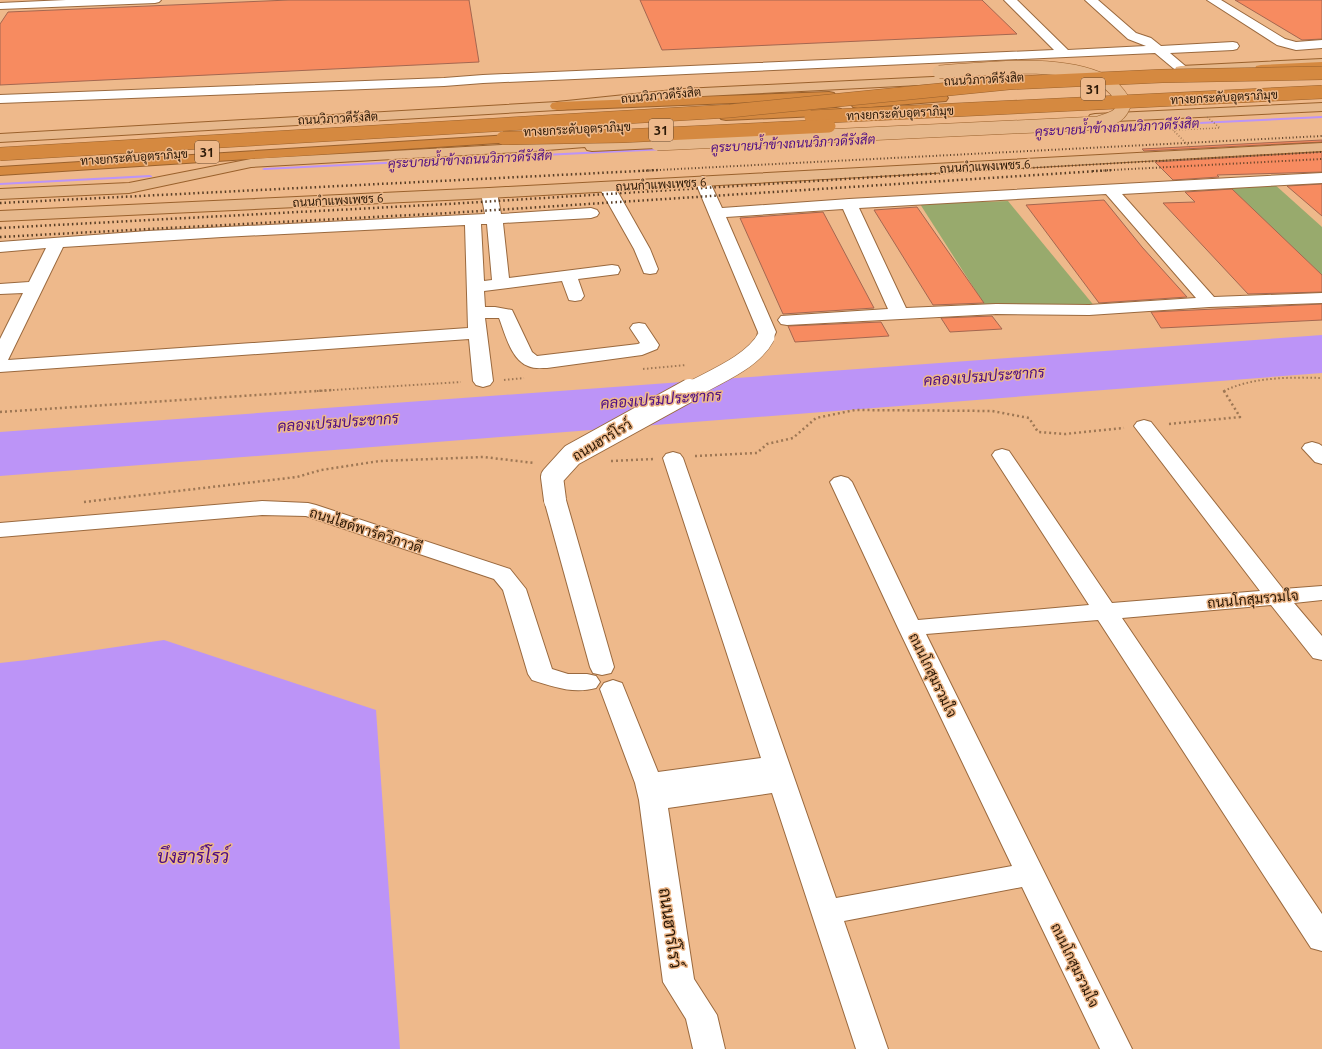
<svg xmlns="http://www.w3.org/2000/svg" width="1322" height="1049" viewBox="0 0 1322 1049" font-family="Ubuntu,Sarabun,sans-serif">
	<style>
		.green { fill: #98aa6d }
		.water { fill: #bc94f7 }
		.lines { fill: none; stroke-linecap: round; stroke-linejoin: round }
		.stream { fill: #bc94f7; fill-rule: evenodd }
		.building { fill: #f78b60; stroke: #a46750 }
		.minor-casing { stroke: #9a693e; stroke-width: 2 }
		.major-casing { stroke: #9a612c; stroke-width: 2 }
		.highway-casing { stroke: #9a612c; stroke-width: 2 }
		.path-far1 { stroke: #9e7754; stroke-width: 2; stroke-dasharray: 1.5 2.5; stroke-linecap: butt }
		.path { stroke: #9e7754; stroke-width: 2.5; stroke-dasharray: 2 3; stroke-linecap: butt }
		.minor { fill: #fff; fill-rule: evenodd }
		.major { fill: #e6b88c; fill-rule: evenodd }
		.highway { fill: #d58940; fill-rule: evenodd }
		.rail-far1 { stroke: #573c24; stroke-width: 2; stroke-dasharray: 1 2.5; stroke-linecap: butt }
		.rail { stroke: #573c24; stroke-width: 2.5; stroke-dasharray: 1.5 3; stroke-linecap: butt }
		.minor-bridge-far1-casing { stroke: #9a693e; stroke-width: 18; stroke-linecap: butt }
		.minor-bridge-casing { stroke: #9a693e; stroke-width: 24; stroke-linecap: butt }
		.major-bridge-casing { stroke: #9a612c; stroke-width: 14; stroke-linecap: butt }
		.highway-bridge-casing { stroke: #9a612c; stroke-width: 14; stroke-linecap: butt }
		.path-bridge { stroke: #9e7754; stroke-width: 1.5; stroke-dasharray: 1 2; stroke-linecap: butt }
		.minor-bridge-far1 { stroke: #fff; stroke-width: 17 }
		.minor-bridge { stroke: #fff; stroke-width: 22 }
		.major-bridge { stroke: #e6b88c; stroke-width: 13 }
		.highway-bridge { stroke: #d58940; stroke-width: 13 }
		.labels { text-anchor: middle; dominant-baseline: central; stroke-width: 3; stroke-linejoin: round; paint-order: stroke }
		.far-street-label { font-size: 12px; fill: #2b1806; stroke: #eeb98b }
		.shield { fill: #eeb98b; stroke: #66482e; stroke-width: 1 }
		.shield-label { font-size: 13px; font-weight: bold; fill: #2b1806 }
		.far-water-label { font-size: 13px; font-style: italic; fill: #4e0d84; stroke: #eeb98b }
		.street-label { font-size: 14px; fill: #2b1806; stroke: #eeb98b }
		.water-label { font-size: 15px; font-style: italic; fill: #4e0d84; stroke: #eeb98b }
		.near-street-label { font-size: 17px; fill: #2b1806; stroke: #eeb98b }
		.near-water-label { font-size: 18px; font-style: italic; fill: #4e0d84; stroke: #eeb98b }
	</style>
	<rect width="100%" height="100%" fill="#eeb98b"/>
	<g class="green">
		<path d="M1273 183 1322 227V275L1228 186Z"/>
		<path d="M1008 201 1096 308 986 307 920 204Z"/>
	</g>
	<g class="water">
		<path d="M1322 335V373L0 476V432Z"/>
		<path d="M164 640 376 710 400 1049H0V663L27 660Z"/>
	</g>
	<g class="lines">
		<g class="stream">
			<path d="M1322 116V118L1095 129 1093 128 1095 127Z"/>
			<path d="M664 148H666V150L264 170 262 169 264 168Z"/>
			<path d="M150 175 152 176V177L0 185V183Z"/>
		</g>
	</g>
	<g class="building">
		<path d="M289 0H469L479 62 0 85V24L8 12Z"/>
		<path d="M640 0H982L1017 34 662 50Z"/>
		<path d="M1235 0H1322V39L1302 40Z"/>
		<path d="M1322 140V142L1144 151 1142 149Z"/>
		<path d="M1322 152V172L1217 175 1219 177 1173 180 1155 162Z"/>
		<path d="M1322 184V216L1287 186Z"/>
		<path d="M1232 189 1322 275V292L1248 294 1163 203 1195 202 1185 192Z"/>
		<path d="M1104 200 1142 247 1187 297 1099 303 1026 205Z"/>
		<path d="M917 207 984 303 933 305 874 210Z"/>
		<path d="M823 212 874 308 783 314 740 218Z"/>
		<path d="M1322 304V320L1161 328 1151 312Z"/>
		<path d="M992 316 1002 329 950 332 941 318Z"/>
		<path d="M881 322 889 336 795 342 788 326Z"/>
	</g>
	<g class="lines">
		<g class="minor-casing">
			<g id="minor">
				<path d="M66 0H161L159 2 155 3 0 9V3Z"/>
				<path d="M1004 0H1017L1068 50 1146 46 1128 39 1085 0H1098L1136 33 1151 38 1161 46 1233 42 1237 43 1239 46 1237 49 1233 50 1170 53 1190 70 1189 73H1179L1155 53 483 83 444 86 0 103V95L444 78 483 75 1054 50Z"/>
				<path d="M1207 0H1221L1285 39 1296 42 1322 40V48L1296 50 1277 45Z"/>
				<path d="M1322 173V183L1122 194 1214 297 1322 293V303L1209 307 1089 315 996 314 787 325 781 324 778 320 781 316 888 309 843 209 726 217 776 332 772 341 766 342 760 341 757 337 758 332 695 181 698 178 703 176 708 178 722 208 849 199ZM1106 194 1196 298 1089 305 996 304 906 308 859 208Z"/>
				<path d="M607 182 612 184 615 187 650 249 658 269 656 273 650 274 644 273 634 249 599 187 602 184Z"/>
				<path d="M489 188 494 190 497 193 501 214 591 208 597 210 599 213 597 216 591 218 503 223 509 278 612 265 618 266 620 270 618 274 578 279 584 296 581 300 575 301 569 300 562 281 484 291 485 307H495L512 310 532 352 537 356 638 344 640 343 630 328 633 324 639 323 645 324 659 345 657 349 642 355 547 368C541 368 534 369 528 366 511 360 505 333 499 318H485L493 381 490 385 483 387 476 385 473 381 469 339 0 372V339L23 293 0 294V284L29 282 46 248 0 252V242L148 231 485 214 481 193 484 190ZM481 224H487L492 280 484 281ZM465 225 468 328 8 360 63 247 222 237Z"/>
				<path d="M1144 420 1151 422 1283 589 1322 586V600L1294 603 1322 636V660L1313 658 1271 605 1122 618 1322 914V951L1311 948 1098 620 926 634 1132 1049H1100L1022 887 844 921 888 1049H856L772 793 668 808 694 979 717 1015 725 1049H693L686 1019 663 982 639 800 635 783 600 689 604 683 613 680 622 683 658 772 761 758 663 458 666 454 673 452 680 454 683 458 836 898 1012 866 898 628 830 482 834 478 841 476 848 478 852 482 918 620 1089 605 992 455 995 451 1002 449 1009 451 1112 603 1260 591 1134 426 1137 422Z"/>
				<path d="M1312 442 1319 444 1322 446V464L1315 462 1302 448 1305 444Z"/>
				<path d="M555 494 563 495 566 500 614 667 611 673 602 675 593 673 590 667 544 500 547 495Z"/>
				<path d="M262 501 308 503 316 505 510 569 526 589 552 669 568 674H587L596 676 600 682 596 688C573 694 554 687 532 680L528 674 503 590 494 579 306 516 262 515 0 537V523Z"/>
			</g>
		</g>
		<g class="major-casing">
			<g id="major">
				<path d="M1322 59V67L1181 74 1176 73 1175 70 1176 67 1181 66Z"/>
				<path d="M1015 73 1020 74 1022 77 1020 80 683 97 557 110 0 142V134L557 102 683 89Z"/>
				<path d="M1322 103V111L1095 122 1090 121 1088 118 1090 115 1095 114Z"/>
				<path d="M608 137 613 138 615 142 657 140 662 141 664 144 662 147 657 148 592 151 587 150 585 147 521 152 251 167 129 193 0 199V189L129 183 251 159 521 144Z"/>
				<path d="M1322 143V151L489 198 0 221V211L489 188Z"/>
			</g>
		</g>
		<g class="highway-casing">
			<g id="highway">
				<path d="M1322 62V70L1261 73 1256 72 1255 69 1256 66 1261 65Z"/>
				<path d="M829 92 834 93 836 96 834 99 557 110 552 109 550 106 552 103 557 102Z"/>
				<path d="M941 94 946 95 948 98 946 101 858 108 853 107 851 104 853 101 858 100Z"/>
				<path d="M836 108 841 109 843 112 841 115 726 120 721 119 719 116 721 113 726 112Z"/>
				<path d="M526 134 531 135 533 138 531 141 0 175V167Z"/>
			</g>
		</g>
		<g class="path-far1">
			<path d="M643 369 686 365"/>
			<path d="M504 380 524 378"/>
			<path d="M317 391 461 382"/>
			<path d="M1224 391C1252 377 1291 377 1322 378"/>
		</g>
		<g class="path">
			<path d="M0 412 332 390"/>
			<path d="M1169 424 1240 417 1224 391 1226 390"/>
			<path d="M695 456 757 453 767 444 793 438 816 418 855 410 992 411 1029 418 1038 432 1065 434 1124 428"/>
			<path d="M611 461 654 459"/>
			<path d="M84 502 297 477 321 470 380 461 484 457 534 463"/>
		</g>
		<use href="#minor" class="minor"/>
		<use href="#major" class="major"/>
		<use href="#highway" class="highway"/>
		<g class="rail-far1">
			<path d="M639 171 1322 136"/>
			<path d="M974 171 1322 152"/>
			<path d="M1093 171 1322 159"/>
		</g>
		<g class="rail">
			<path d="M0 203 659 170"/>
			<path d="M0 228 448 204 990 170"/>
			<path d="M0 237 449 213 1113 170"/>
		</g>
		<g class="minor-bridge-far1-casing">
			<path id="minor-bridge-far1" d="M689 391C713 378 753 362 766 337"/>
		</g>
		<g class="minor-bridge-casing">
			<path id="minor-bridge" d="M555 500 552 477 572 455 690 390"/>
		</g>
		<g class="major-bridge-casing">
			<path id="major-bridge" d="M657 144 1098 123C1112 118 1120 118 1125 103 1120 95 1113 85 1104 81 1059 59 988 69 939 72"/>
		</g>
		<g class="highway-bridge-casing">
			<g id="highway-bridge">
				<path d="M811 117 1322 92"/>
				<path d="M503 138 622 136 829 126"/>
				<path d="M0 154 730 111 1009 83 1162 76 1322 73"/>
			</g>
		</g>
		<path class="path-bridge" d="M1190 147 1173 130 1220 128 1207 117"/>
		<use href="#minor-bridge-far1" class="minor-bridge-far1"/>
		<use href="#minor-bridge" class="minor-bridge"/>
		<use href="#major-bridge" class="major-bridge"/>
		<use href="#highway-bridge" class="highway-bridge"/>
	</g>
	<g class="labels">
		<g class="far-street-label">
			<text transform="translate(984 79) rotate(-3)">ถนนวิภาวดีรังสิต</text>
			<text transform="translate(661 95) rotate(-5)">ถนนวิภาวดีรังสิต</text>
			<text transform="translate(1224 97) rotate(-3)">ทางยกระดับอุตราภิมุข</text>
			<text transform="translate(900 113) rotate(-3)">ทางยกระดับอุตราภิมุข</text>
			<text transform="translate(338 118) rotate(-3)">ถนนวิภาวดีรังสิต</text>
			<text transform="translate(577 129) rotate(-3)">ทางยกระดับอุตราภิมุข</text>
			<text transform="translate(134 157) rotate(-4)">ทางยกระดับอุตราภิมุข</text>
			<text transform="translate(985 166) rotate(-3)">ถนนกำแพงเพชร 6</text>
			<text transform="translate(661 184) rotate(-3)">ถนนกำแพงเพชร 6</text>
			<text transform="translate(338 200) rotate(-3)">ถนนกำแพงเพชร 6</text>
		</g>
		<g class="shield">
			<rect x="1081" y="78" width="24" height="22" rx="3"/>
			<rect x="649" y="119" width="24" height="22" rx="3"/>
			<rect x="195" y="141" width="24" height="22" rx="3"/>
		</g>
		<g class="shield-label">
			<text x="1093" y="89">31</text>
			<text x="661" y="130">31</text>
			<text x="207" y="152">31</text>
		</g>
		<g class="far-water-label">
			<text transform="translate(1117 127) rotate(-3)">คูระบายน้ำข้างถนนวิภาวดีรังสิต</text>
			<text transform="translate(793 143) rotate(-3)">คูระบายน้ำข้างถนนวิภาวดีรังสิต</text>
			<text transform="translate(470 159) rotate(-3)">คูระบายน้ำข้างถนนวิภาวดีรังสิต</text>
		</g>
		<g class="street-label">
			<text transform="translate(602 440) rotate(-31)">ถนนฮาร์โรว์</text>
			<text transform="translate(366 530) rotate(18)">ถนนไฮด์พาร์ควิภาวดี</text>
			<text transform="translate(1253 599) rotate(-5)">ถนนโกสุมรวมใจ</text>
			<text transform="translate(933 675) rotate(64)">ถนนโกสุมรวมใจ</text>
			<text transform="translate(1075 965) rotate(64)">ถนนโกสุมรวมใจ</text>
		</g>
		<g class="water-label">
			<text transform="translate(984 376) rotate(-4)">คลองเปรมประชากร</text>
			<text transform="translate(661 399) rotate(-4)">คลองเปรมประชากร</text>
			<text transform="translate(338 422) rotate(-4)">คลองเปรมประชากร</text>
		</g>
		<g class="near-street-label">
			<text transform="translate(671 928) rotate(82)">ถนนฮาร์โรว์</text>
		</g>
		<g class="near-water-label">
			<text x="193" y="856">บึงฮาร์โรว์</text>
		</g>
	</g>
</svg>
